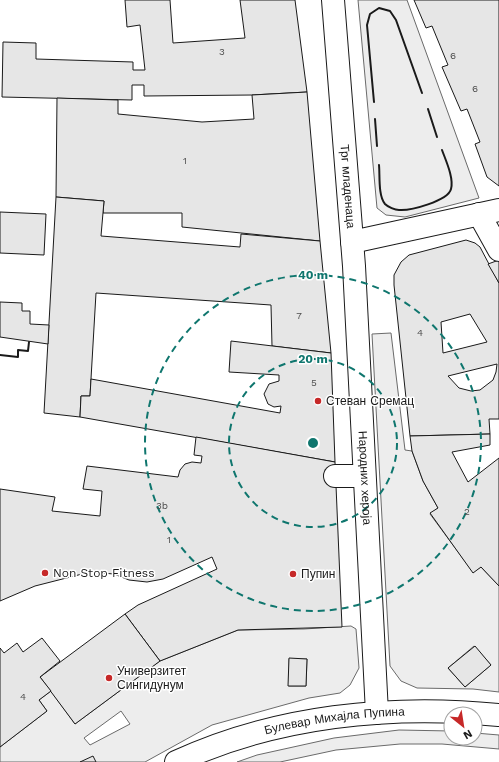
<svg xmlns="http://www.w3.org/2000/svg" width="499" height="762" viewBox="0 0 499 762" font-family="'Work Sans',sans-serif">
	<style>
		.built { fill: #ededed; stroke: #6a6a6a; fill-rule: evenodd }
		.building { fill: #e6e6e6; stroke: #1a1a1a; fill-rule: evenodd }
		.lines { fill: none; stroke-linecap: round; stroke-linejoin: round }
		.minor-casing { stroke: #1a1a1a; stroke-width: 24 }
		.major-casing { stroke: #1a1a1a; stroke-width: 24 }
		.minor { stroke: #fff; stroke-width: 22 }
		.major { stroke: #fff; stroke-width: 22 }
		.wall { stroke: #1a1a1a; stroke-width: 2 }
		.ring { fill: none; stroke: #0f766e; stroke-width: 2; stroke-dasharray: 7 5 }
		.poi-dot { fill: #c62828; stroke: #fff; stroke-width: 1.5 }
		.labels { text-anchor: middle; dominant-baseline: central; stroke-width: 3; stroke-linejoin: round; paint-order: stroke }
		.number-label { font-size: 10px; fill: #4d4d4d }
		.street-label { font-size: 12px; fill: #1a1a1a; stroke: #fff }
		.poi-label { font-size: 12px; fill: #1a1a1a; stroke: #fff; text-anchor: start }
		.centre { fill: #0f766e; stroke: #fff; stroke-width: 2 }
		.ring-label { font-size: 12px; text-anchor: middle; font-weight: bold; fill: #0f766e; stroke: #fff; stroke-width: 3; stroke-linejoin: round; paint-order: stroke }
	</style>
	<rect width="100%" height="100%" fill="#fff"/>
	<g class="built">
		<path d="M358 0H407L479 198 405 217 386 215 377 208Z"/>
		<path d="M391 333 405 450 412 451 423 481 438 508 430 514 473 572 481 567 499 586V692L473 689 417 688 401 681 390 666 372 334ZM474 646 491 665 465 687 448 668Z"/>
		<path d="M351 626 356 629 359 668 350 685 340 693 309 698 212 725 145 762H0V747L47 711 39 700 51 691 75 724 160 661 238 630 304 629ZM289 659H307L306 686H289ZM121 711 130 724 90 745 84 738Z"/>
		<path d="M399 730 451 731V738H475V733L499 735V749L442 744H400L336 750 280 762H237L257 755 334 738Z"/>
	</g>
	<g class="building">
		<path d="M125 0H170L173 43 245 38 240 0H295L307 92 252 95 144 96V85H132V100L2 97 3 42 36 43V59L133 62V70H145L140 25 127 27Z"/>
		<path d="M414 0H499V186L487 177 475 144 480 142 467 109 461 111 442 67 448 65 432 26 426 28Z"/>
		<path d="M307 92 320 241 182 227V213H103L104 201 56 197 57 98 118 100V114L202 122 254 119 252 95Z"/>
		<path d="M56 197 104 201 101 236 240 247 241 234 320 241 331 353 272 346 271 305 96 293 90 396H81L80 417 44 413Z"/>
		<path d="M0 212 46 214 44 255 0 253Z"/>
		<path d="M466 240 475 243 480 247 499 283V419H489L490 434 410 436 394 285V275L401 262 409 255ZM470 314 487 342 443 353 441 322ZM497 364 496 372 493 380 480 390 471 391 459 388 448 376Z"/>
		<path d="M499 260V283L488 264Z"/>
		<path d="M0 302 22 303V311H30V324L49 325 48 344 0 337Z"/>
		<path d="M231 341 331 353 335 462 80 417 81 396H90L91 379 280 413 281 406 274 407 268 404 264 394 269 384 279 381V375L229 372Z"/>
		<path d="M490 434V445L452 452 468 482 499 458V586L481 567 473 573 430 513 438 508 423 481 412 451 410 436Z"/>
		<path d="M196 437 335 462 342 627 238 630 160 661 125 614 138 605 217 569 212 557 163 579 147 582 129 580 114 574 90 572 35 586 0 601V489L55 497 52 511 100 516 102 491 83 489 87 466 178 477 180 470 185 464 192 462 201 463 202 456 194 455Z"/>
		<path d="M125 614 160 661 75 724 40 677Z"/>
		<path d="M42 638 60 661 40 677 51 691 39 700 47 711 0 747V648L4 653 17 643 23 652Z"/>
		<path d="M475 646 491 665 465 687 448 668Z"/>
		<path d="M289 658 307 659 306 686H288Z"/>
		<path d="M93 756 96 762H80Z"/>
	</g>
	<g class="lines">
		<g class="minor-casing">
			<g id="minor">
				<path id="s1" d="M333 0 354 266 377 713"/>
				<path d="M479 214 499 250"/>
				<path d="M352 242 499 210"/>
				<path d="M335 476H364"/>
			</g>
		</g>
		<g class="major-casing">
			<g id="major">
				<path id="s2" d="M176 762C275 716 391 704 499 715"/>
			</g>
		</g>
		<use href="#minor" class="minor"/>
		<use href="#major" class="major"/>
		<g class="wall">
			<path d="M374 102 367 25 370 14 379 8 390 11 396 20 422 93"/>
			<path d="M428 109 437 137"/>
			<path d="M375 119 377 146"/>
			<path d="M379 165C380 175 378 196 385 204 388 207 395 210 399 210 410 211 448 201 451 189 454 178 446 161 442 150"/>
			<path d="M0 355 18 357V350L28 351 29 342"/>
		</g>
	</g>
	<g class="ring">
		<circle cx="313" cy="443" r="84"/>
		<circle cx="313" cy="443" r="168"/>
	</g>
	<g class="poi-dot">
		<circle cx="318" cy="401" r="4"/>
		<circle cx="45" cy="573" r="4"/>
		<circle cx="293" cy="574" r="4"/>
		<circle cx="109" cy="678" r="4"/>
	</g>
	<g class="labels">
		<g class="number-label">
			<text x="222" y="51">3</text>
			<text x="453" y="55">6</text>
			<text x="475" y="88">6</text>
			<text x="185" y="160">1</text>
			<text x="299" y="315">7</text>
			<text x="420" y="332">4</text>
			<text x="314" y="382">5</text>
			<text x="162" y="505">3b</text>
			<text x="467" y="511">2</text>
			<text x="169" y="539">1</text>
			<text x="23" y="696">4</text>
		</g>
		<g class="street-label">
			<text stroke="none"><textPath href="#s1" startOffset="187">Трг младенаца</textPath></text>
			<text stroke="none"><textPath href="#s1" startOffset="479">Народних хероја</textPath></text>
			<text stroke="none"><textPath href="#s2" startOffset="165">Булевар Михајла Пупина</textPath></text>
		</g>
		<g class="poi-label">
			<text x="326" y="401">Стеван Сремац</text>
			<text x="53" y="573">Non Stop Fitness</text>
			<text x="301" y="574">Пупин</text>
			<text x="117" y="671">Универзитет<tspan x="117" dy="14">Сингидунум</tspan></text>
		</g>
	</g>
	<circle cx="313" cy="443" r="6" class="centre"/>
	<g class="ring-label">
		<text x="313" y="279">40 m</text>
		<text x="313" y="363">20 m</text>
	</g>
	<g transform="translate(463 726) rotate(150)"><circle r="19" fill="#ffffff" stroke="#a3a3a3"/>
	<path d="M0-3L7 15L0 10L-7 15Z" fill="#c62828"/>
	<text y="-6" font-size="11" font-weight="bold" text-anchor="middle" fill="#1a1a1a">N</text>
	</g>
</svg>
